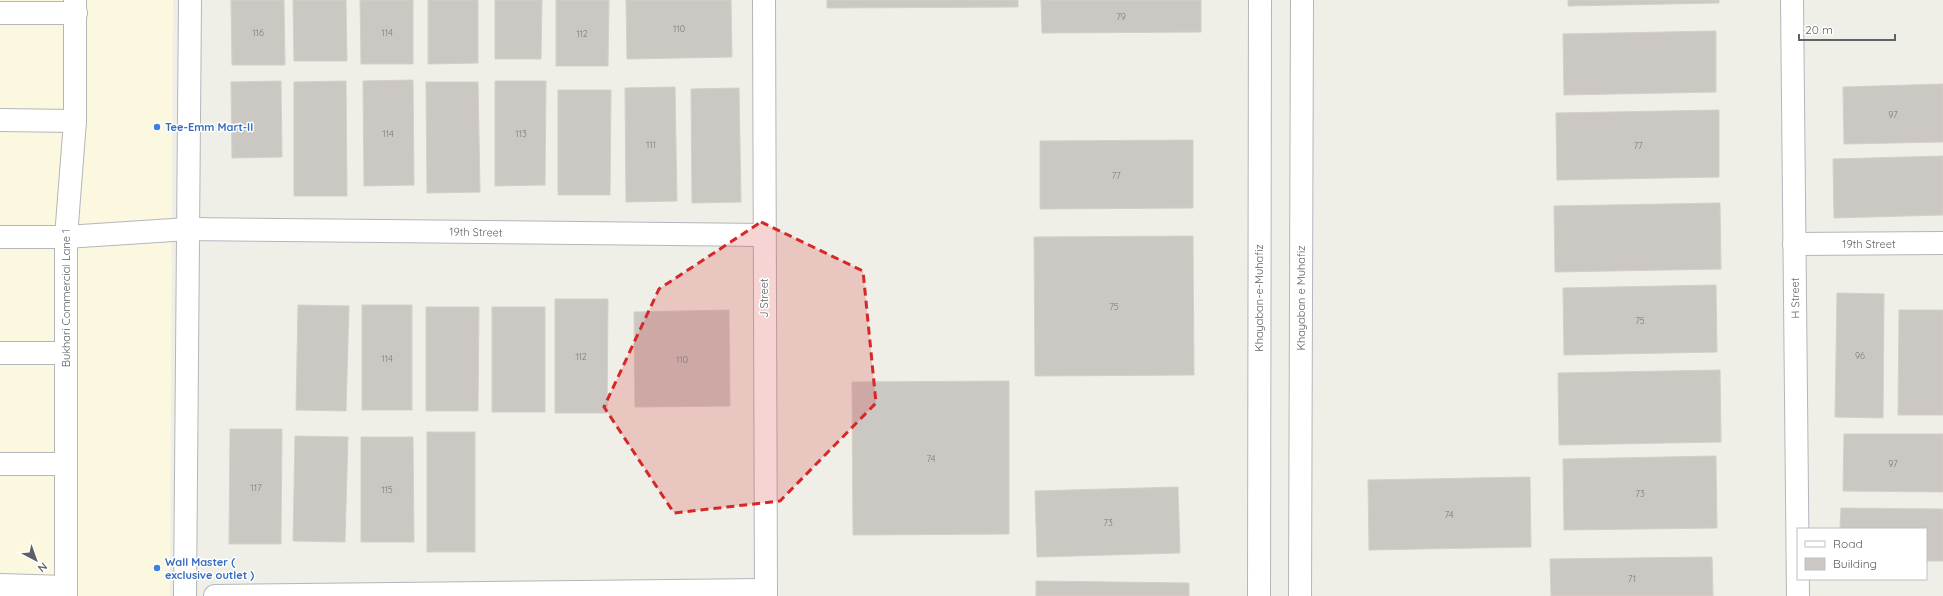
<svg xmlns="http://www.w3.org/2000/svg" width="1943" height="596" viewBox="0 0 1943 596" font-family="Quicksand,sans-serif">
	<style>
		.commercial { fill: #fcf7df }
		.building { fill: #cbc8c4; stroke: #d4d0c5 }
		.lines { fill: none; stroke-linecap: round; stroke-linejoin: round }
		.minor-casing { stroke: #b4b6ba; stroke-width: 24 }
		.minor { stroke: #fff; stroke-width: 22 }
		.marked { fill: #d62828; fill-opacity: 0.2; stroke: #d62828; stroke-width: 3; stroke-dasharray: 8 5; stroke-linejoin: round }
		.shop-dot { fill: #3f7fe0; stroke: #fff; stroke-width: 1.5 }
		.labels { text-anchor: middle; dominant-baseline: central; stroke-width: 3; stroke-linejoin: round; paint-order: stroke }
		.number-label { font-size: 9px; fill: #797b7e }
		.shop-label { font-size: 11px; font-weight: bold; fill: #366cbe; stroke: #fff; text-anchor: start }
		.street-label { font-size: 11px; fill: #5e6166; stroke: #fff }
	</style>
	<rect width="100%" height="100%" fill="#efeee7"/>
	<path class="commercial" d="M0 0H173L170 596H0Z"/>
	<g class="building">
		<path d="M231 0H284L285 65H232Z"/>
		<path d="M293 0H346L347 61H294Z"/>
		<path d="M360 0H413V64H361Z"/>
		<path d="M428 0H478V63L428 64Z"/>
		<path d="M495 0H542L541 59H495Z"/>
		<path d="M556 0H609L608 66H556Z"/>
		<path d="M626 0H731L732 57 627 59Z"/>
		<path d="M827 0H1018V7L827 8Z"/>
		<path d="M1041 0H1201V32L1042 33Z"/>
		<path d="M1568 0H1719V3L1568 6Z"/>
		<path d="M1716 31V92L1564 95 1563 34Z"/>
		<path d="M413 80 414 185 364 186 363 81Z"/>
		<path d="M281 81 282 157 232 158 231 82Z"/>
		<path d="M346 81 347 196H294V82Z"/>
		<path d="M495 81H546L545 185 495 186Z"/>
		<path d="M426 82H478L480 192 427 193Z"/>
		<path d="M1943 84V142L1844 144 1843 87Z"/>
		<path d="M675 87 677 201 626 202 625 88Z"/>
		<path d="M739 88 741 202 692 203 691 89Z"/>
		<path d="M558 90H611L610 195H558Z"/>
		<path d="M1719 110V177L1557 180 1556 113Z"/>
		<path d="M1193 140V208L1040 209V141Z"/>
		<path d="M1943 156V215L1834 218 1833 159Z"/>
		<path d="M1720 203 1721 269 1555 272 1554 206Z"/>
		<path d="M1193 236 1194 375 1035 376 1034 237Z"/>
		<path d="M1716 285 1717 352 1564 355 1563 288Z"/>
		<path d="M1837 293 1884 294 1883 418 1835 417Z"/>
		<path d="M555 299H608L607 413H555Z"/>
		<path d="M298 305 349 306 346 411 296 410Z"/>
		<rect x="362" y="305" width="50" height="105"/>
		<path d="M426 307H479L478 411H426Z"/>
		<rect x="492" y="307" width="53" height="105"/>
		<path d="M729 310 730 406 635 407 634 312Z"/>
		<path d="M1899 310H1943V415H1898Z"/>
		<path d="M1720 370 1721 442 1559 445 1558 373Z"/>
		<path d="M1009 381V534L853 535 852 382Z"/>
		<path d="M230 429H282L281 544H229Z"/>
		<rect x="427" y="432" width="48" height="120"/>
		<path d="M1844 434H1943V492L1843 491Z"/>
		<path d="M295 436 348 437 345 542 293 541Z"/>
		<path d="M361 437H413L414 542H361Z"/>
		<path d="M1716 456 1717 528 1564 530 1563 459Z"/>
		<path d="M1530 477 1531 547 1369 550 1368 480Z"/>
		<path d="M1178 487 1180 553 1037 557 1035 491Z"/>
		<path d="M1841 508 1943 509V561H1926V529H1840Z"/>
		<path d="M1712 557 1713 596H1551L1550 559Z"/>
		<path d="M1036 581 1189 583V596H1036Z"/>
	</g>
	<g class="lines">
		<g class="minor-casing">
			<g id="minor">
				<path d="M764 0 766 596"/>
				<path d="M1792 0 1798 596"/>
				<path d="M0 13H76"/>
				<path d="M0 120 75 121"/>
				<path d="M0 237H66L188 229 764 235"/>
				<path d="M1794 244 1943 243"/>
				<path d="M0 353H66"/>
				<path d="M0 464H66"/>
				<path d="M0 585 66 587"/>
				<path d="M66 596V237L75 121V0"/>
				<path d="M185 596 190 0"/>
				<path d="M215 596 766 590"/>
				<path d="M1259 596 1260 0"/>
				<path d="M1300 596 1302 0"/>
			</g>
		</g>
		<use href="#minor" class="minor"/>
	</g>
	<path class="marked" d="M761 222 863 271 876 403 780 501 674 513 604 407 659 289Z"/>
	<g class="shop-dot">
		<circle cx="157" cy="127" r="4"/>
		<circle cx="157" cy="568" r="4"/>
	</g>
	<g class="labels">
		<g class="number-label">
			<text x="1121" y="16">79</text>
			<text x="679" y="28">110</text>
			<text x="258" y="32">116</text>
			<text x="387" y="32">114</text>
			<text x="582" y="33">112</text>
			<text x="1893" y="114">97</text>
			<text x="388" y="133">114</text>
			<text x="521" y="133">113</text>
			<text x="651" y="144">111</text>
			<text x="1638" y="145">77</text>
			<text x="1116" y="175">77</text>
			<text x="1114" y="306">75</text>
			<text x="1640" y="320">75</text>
			<text x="1860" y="355">96</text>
			<text x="581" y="356">112</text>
			<text x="387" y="358">114</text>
			<text x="682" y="359">110</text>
			<text x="931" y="458">74</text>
			<text x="1893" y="463">97</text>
			<text x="256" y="487">117</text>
			<text x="387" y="489">115</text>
			<text x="1640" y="493">73</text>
			<text x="1449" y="514">74</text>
			<text x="1108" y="522">73</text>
			<text x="1632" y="578">71</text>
		</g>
		<g class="shop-label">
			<text x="165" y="127">Tee-Emm Mart-II</text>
			<text x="165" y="562">Wall Master (<tspan x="165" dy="13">exclusive outlet )</tspan></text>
		</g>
		<g class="street-label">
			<text transform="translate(476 232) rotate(1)">19th Street</text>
			<text x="1869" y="244">19th Street</text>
			<text transform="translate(66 298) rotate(-90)">Bukhari Commercial Lane 1</text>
			<text transform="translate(764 298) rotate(-90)">J Street</text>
			<text transform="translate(1259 298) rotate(-90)">Khayaban-e-Muhafiz</text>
			<text transform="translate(1301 298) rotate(-90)">Khayaban e Muhafiz</text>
			<text transform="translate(1795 298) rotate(-91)">H Street</text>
		</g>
	</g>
	<rect x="1797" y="528" width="130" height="52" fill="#ffffff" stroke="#bfc0c2"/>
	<rect x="1805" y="541" width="20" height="6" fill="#ffffff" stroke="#bfc0c2"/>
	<text x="1833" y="548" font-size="12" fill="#5e6166">Road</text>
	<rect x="1805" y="558" width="20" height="12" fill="#cbc8c4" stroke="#bfc0c2"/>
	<text x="1833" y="568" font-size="12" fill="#5e6166">Building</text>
	<g transform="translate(36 560) rotate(139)" stroke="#ffffff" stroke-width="3" paint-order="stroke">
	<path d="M0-3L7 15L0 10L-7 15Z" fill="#5e6166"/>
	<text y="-6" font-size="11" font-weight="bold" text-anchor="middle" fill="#5e6166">N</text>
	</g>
	<path d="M1799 34v6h96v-6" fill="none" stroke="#5e6166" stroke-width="2"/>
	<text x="1805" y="34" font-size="12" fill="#5e6166" stroke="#ffffff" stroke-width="3" paint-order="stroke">20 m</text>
</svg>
